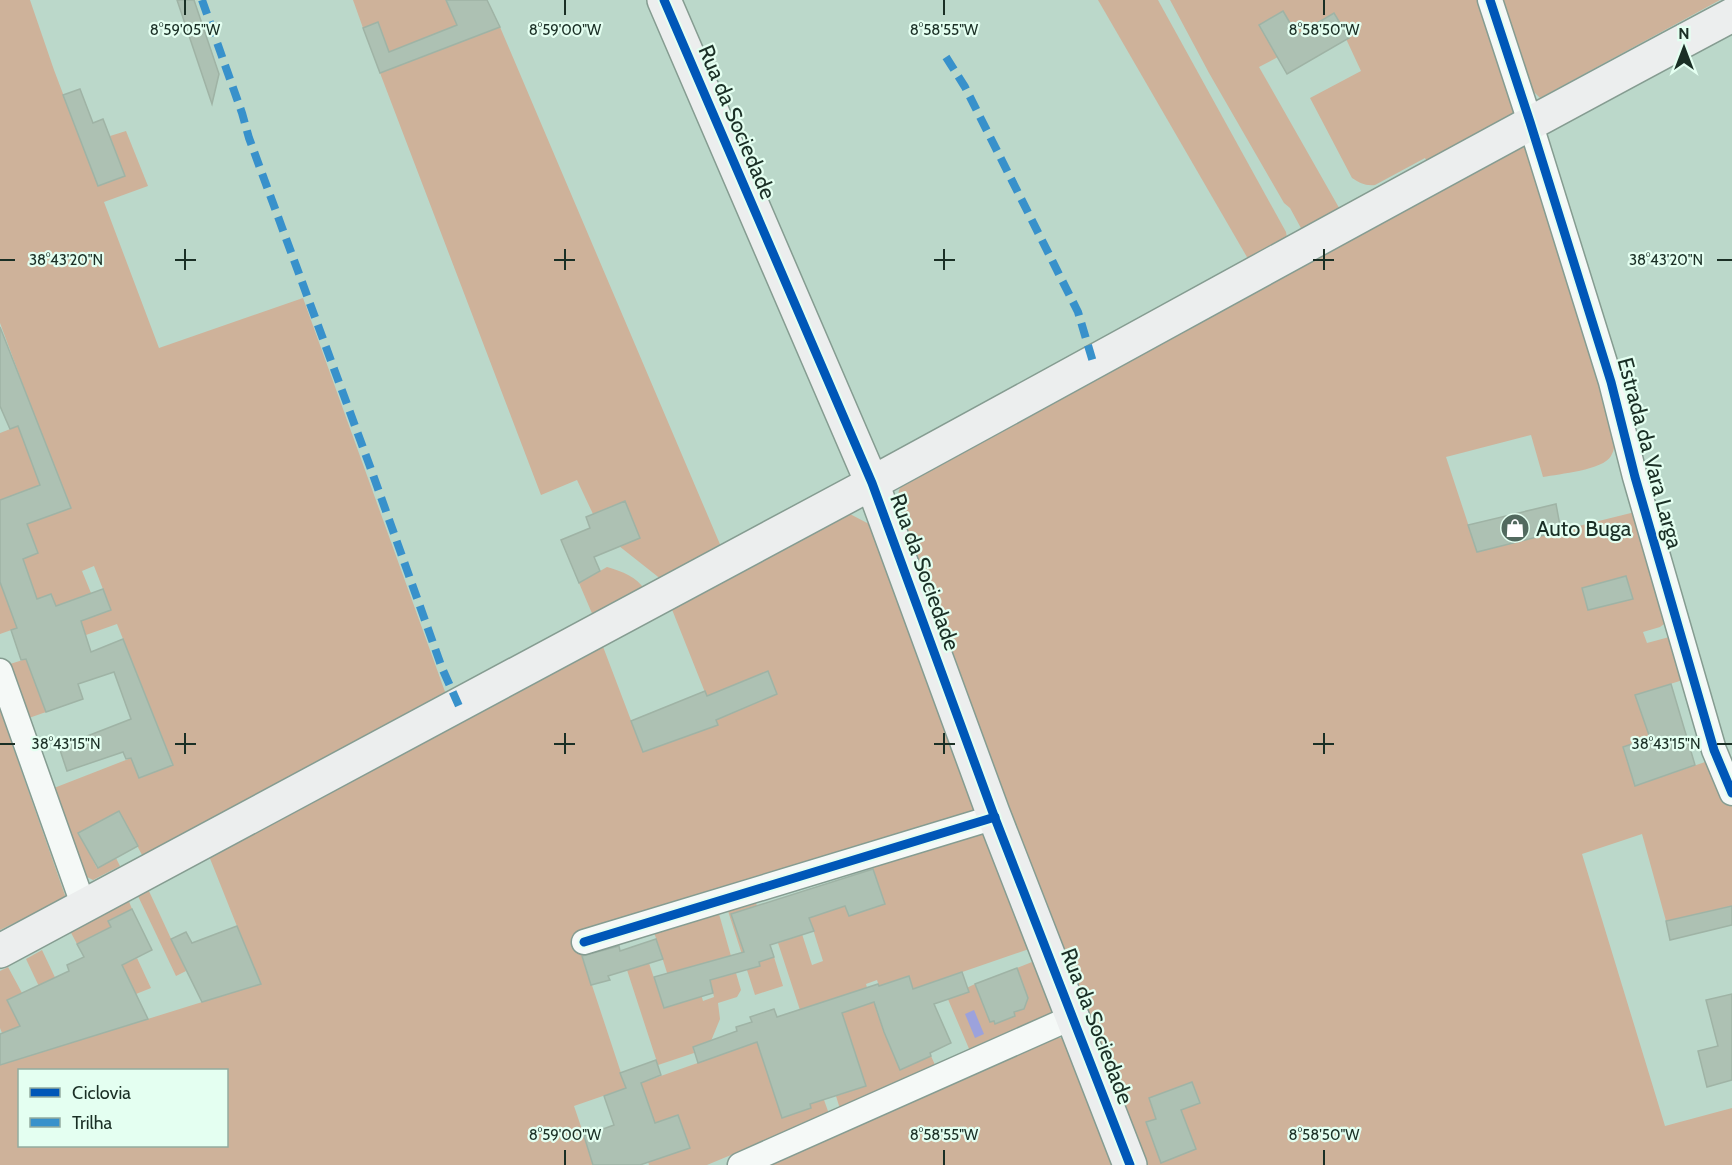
<svg xmlns="http://www.w3.org/2000/svg" width="1732" height="1165" viewBox="0 0 1732 1165" font-family="Cabin,sans-serif">
	<style>
		.green { fill: #ceb29a; fill-rule: evenodd }
		.water { fill: #9ca2dc }
		.building { fill: #adc1b3; stroke: #9fb3a5; stroke-width: 1.5 }
		.lines { fill: none; stroke-linecap: round; stroke-linejoin: round }
		.street-casing { stroke: #859c91; stroke-width: 27 }
		.secondary-casing { stroke: #859c91; stroke-width: 36 }
		.street { stroke: #f5f9f7; stroke-width: 24 }
		.secondary { stroke: #eceeee; stroke-width: 33 }
		.quiet { stroke: #3891cb; stroke-width: 8; stroke-dasharray: 15 8; stroke-linecap: butt }
		.cycleway-casing { stroke: #e4fff1; stroke-width: 13 }
		.cycleway { stroke: #0057b8; stroke-width: 9 }
		.ticks { fill: none; stroke: #1a2f25; stroke-width: 2 }
		.labels { text-anchor: middle; dominant-baseline: central; stroke-width: 4.5; stroke-linejoin: round; paint-order: stroke }
		.street-label { font-size: 22px; fill: #1a2f25; stroke: #e4fff1 }
		.poi-label { font-size: 22px; fill: #1a2f25; stroke: #e4fff1; text-anchor: start }
		.ticks-label { font-size: 15px; text-anchor: middle; fill: #1a2f25; stroke: #e4fff1; stroke-width: 4.5; stroke-linejoin: round; paint-order: stroke }
	</style>
	<rect width="100%" height="100%" fill="#bbd8ca"/>
	<g class="green">
		<path d="M0 0H30L54 70 98 186 125 176 110 136 126 131 148 186 104 202 159 348 303 298 448 700 142 855 119 811 79 833 97 868 116 858 120 866 93 880 85 876 54 788 131 758 140 778 173 764 117 624 86 635 58 612 86 619 111 610 94 566 82 571 91 593 56 606 51 594 27 603 23 559 38 552 27 524 0 500V433L18 426 46 493 36 420 0 323Z"/>
		<path d="M353 0H451L447 2 457 25 389 52 378 22 363 28Z"/>
		<path d="M1098 0H1158L1286 232 1287 238 1251 264Z"/>
		<path d="M1170 0H1481L1517 106 1512 122 1430 168 1425 158 1375 185C1365 186 1360 183 1352 178L1310 98 1361 71 1334 13 1297 35 1283 11 1259 25 1278 57 1259 67 1342 213 1302 230 1290 208 1284 203 1209 73Z"/>
		<path d="M1500 0H1720L1540 98 1532 90Z"/>
		<path d="M500 27 722 549 662 580 619 546 593 514 577 480 541 495 380 73Z"/>
		<path d="M1514 142 1529 143 1614 423C1615 433 1617 446 1611 456 1603 470 1559 474 1543 477L1531 435 1446 457 1477 551 1635 512 1667 622 1660 627 1643 632 1647 643 1673 636 1686 679 1635 695 1650 738 1623 748 1635 786 1708 761 1732 807V906L1666 921 1642 834 1582 854 1665 1126 1732 1108V1165H1142L896 510 899 490 911 471ZM1626 576 1632 599 1588 610 1582 588ZM1192 1082 1200 1103 1181 1110 1196 1149 1161 1162 1147 1122 1156 1119 1149 1098Z"/>
		<path d="M850 514 869 524 880 543 979 816 581 952 626 1088 574 1106 594 1165H0V1065L260 984 207 851 602 644 643 752 718 725 671 607 831 516ZM20 1070H226V1146H20Z"/>
		<path d="M607 567C623 572 636 576 645 590L594 618 579 583Z"/>
		<path d="M0 582 17 628 0 634Z"/>
		<path d="M26 659 46 712 29 718 10 664Z"/>
		<path d="M0 710 66 898 0 930Z"/>
		<path d="M984 831 1032 948 913 989 909 976 879 986 877 980 866 984 868 991 800 1010 778 943 802 934 812 965 823 961 809 917 845 906 849 916 884 904 870 860Z"/>
		<path d="M148 889 186 971 176 976 137 894Z"/>
		<path d="M128 899 132 909 108 921 119 942 124 964 137 958 151 988 136 994 131 984 85 940 77 944 69 929Z"/>
		<path d="M755 900 757 906 731 914 748 965 774 957 783 986 755 995 727 908Z"/>
		<path d="M719 914 731 956 693 966 703 1001 714 997 710 980 736 973 741 990 737 997 718 1003 720 1019 711 1041 693 1047 694 1053 658 1065 627 970 649 963 664 1008 677 1004 653 929Z"/>
		<path d="M42 950 61 990 44 997 26 959Z"/>
		<path d="M1037 960 1054 1005 1050 1016 970 1051 947 997 975 984 995 1023 1015 1016 1014 1012 1024 1009 1028 998 1017 968Z"/>
		<path d="M8 967 22 993 7 1000 25 1036 7 1031 2 1033 0 1028V971Z"/>
		<path d="M874 1002 900 1070 931 1056 936 1067 840 1109 836 1096 866 1086 842 1013Z"/>
		<path d="M1053 1038H1063L1118 1165H769Z"/>
		<path d="M757 1042 806 1049 829 1114 707 1165H649L630 1109 641 1083ZM795 1060 811 1108 782 1118 766 1069Z"/>
	</g>
	<path class="water" d="M974 1010 984 1034 975 1038 965 1014Z"/>
	<g class="building">
		<path d="M177 0H194L219 74 212 104Z"/>
		<path d="M446 0H487L500 27 380 73 363 28 378 22 389 52 457 25Z"/>
		<path d="M1283 11 1297 35 1334 13 1349 38 1287 74 1259 25Z"/>
		<path d="M80 89 93 123 103 119 125 176 98 186 63 95Z"/>
		<path d="M0 327 71 508 27 524 38 553 23 559 37 599 51 594 56 606 103 589 111 610 81 621 91 652 123 639 173 765 139 778 131 758 126 759 123 752 67 771 59 747 131 719 114 672 78 684 83 699 46 712 26 659 21 660 11 630 17 628 0 582V500L40 485 18 426 10 429 0 406Z"/>
		<path d="M625 501 640 538 594 557 600 571 579 583 561 540 590 528 586 517Z"/>
		<path d="M1556 504 1561 531 1477 552 1468 525Z"/>
		<path d="M1626 576 1633 599 1588 610 1582 588Z"/>
		<path d="M768 671 777 694 716 720 718 725 643 752 631 721 705 691 707 696Z"/>
		<path d="M1671 684 1695 765 1635 786 1623 747 1650 738 1635 695Z"/>
		<path d="M119 811 138 846 98 868 78 833Z"/>
		<path d="M873 869 885 904 849 916 845 906 809 918 814 931 770 945 774 957 759 962 760 966 710 980 713 993 664 1008 654 977 744 952 731 914Z"/>
		<path d="M1732 906V925L1670 940 1666 921Z"/>
		<path d="M132 909 152 950 122 965 148 1019 0 1065V1034L20 1026 7 1000 69 971 67 965 84 957 77 944 111 927 108 921Z"/>
		<path d="M237 926 261 984 202 1002 171 939 186 932 192 943Z"/>
		<path d="M656 939 663 959 608 976 610 980 591 985 582 956 619 946 620 951Z"/>
		<path d="M1017 968 1028 998 1024 1009 1014 1012 1015 1016 995 1024 994 1021 990 1022 975 984Z"/>
		<path d="M962 972 969 992 934 1004 951 1043 930 1053 931 1056 900 1070 884 1032 874 1002 842 1013 866 1086 810 1104 811 1108 782 1118 757 1042 698 1063 693 1047 737 1031 736 1027 752 1022 750 1017 774 1009 777 1017 878 984 879 986 909 976 913 989Z"/>
		<path d="M1732 994V1080L1707 1087 1698 1051 1718 1046 1706 1000Z"/>
		<path d="M656 1060 661 1075 641 1083 655 1123 678 1115 690 1148 640 1165H593L584 1136 614 1125 604 1096 626 1088 620 1073Z"/>
		<path d="M1192 1082 1200 1103 1181 1110 1196 1149 1161 1163 1146 1122 1156 1119 1149 1098Z"/>
	</g>
	<g class="lines">
		<g class="street-casing">
			<g id="street">
				<path d="M1490 0 1530 122 1611 382 1635 477 1714 750 1732 793"/>
				<path d="M0 671 84 907"/>
				<path d="M584 942 995 817"/>
				<path d="M740 1165 1073 1017"/>
			</g>
		</g>
		<g class="secondary-casing">
			<g id="secondary">
				<path d="M664 0 872 483 993 813 1130 1165"/>
				<path d="M0 951C291 797 582 641 872 483 1159 327 1444 168 1732 15"/>
			</g>
		</g>
		<use href="#street" class="street"/>
		<use href="#secondary" class="secondary"/>
		<g class="quiet">
			<path d="M202 0 242 113 249 138 372 472 442 668 459 706"/>
			<path d="M946 57 965 87 1078 312 1093 362"/>
		</g>
		<g class="cycleway-casing">
			<g id="cycleway">
				<path d="M664 0 872 483 993 813 1130 1165"/>
				<path d="M1490 0 1530 122 1611 382 1635 477 1714 750 1732 793"/>
				<path d="M584 942 995 817"/>
			</g>
		</g>
		<use href="#cycleway" class="cycleway"/>
	</g>
	<path class="ticks" d="M185 0V15M565 0V15M944 0V15M1324 0V15M185 249V270M565 249V270M944 249V270M1324 249V270M0 260H15M175 260H196M554 260H575M934 260H955M1313 260H1334M1717 260H1732M185 733V754M565 733V754M944 733V754M1324 733V754M0 744H15M175 744H196M554 744H575M934 744H955M1313 744H1334M1717 744H1732M565 1150V1165M944 1150V1165M1324 1150V1165"/>
	<defs>
		<g id="shop-disc" transform="scale(1.5)"><circle r="9.5" fill="#526a5f" stroke="#e4fff1"/><path d="M-5-2.5h2.3a2.7 3.5 0 0 1 5.4 0H5L5.5 6h-11ZM-1.5-2.5h3a1.5 2.3 0 0 0-3 0Z" fill="#fff"/></g>
	</defs>
	<g fill-rule="evenodd">
		<use href="#shop-disc" x="1515" y="528"/>
	</g>
	<g class="labels">
		<g class="street-label">
			<text transform="translate(737 122) rotate(67)">Rua da Sociedade</text>
			<text transform="translate(1650 453) rotate(75)">Estrada da Vara Larga</text>
			<text transform="translate(925 572) rotate(70)">Rua da Sociedade</text>
			<text transform="translate(1097 1026) rotate(69)">Rua da Sociedade</text>
		</g>
		<g class="poi-label">
			<text x="1536" y="528">Auto Buga</text>
		</g>
	</g>
	<g class="ticks-label">
		<text x="185" y="35">8°59'05"W</text>
		<text x="565" y="35">8°59'00"W</text>
		<text x="944" y="35">8°58'55"W</text>
		<text x="1324" y="35">8°58'50"W</text>
		<text x="66" y="265">38°43'20"N</text>
		<text x="1666" y="265">38°43'20"N</text>
		<text x="66" y="749">38°43'15"N</text>
		<text x="1666" y="749">38°43'15"N</text>
		<text x="565" y="1140">8°59'00"W</text>
		<text x="944" y="1140">8°58'55"W</text>
		<text x="1324" y="1140">8°58'50"W</text>
	</g>
	<rect x="18" y="1069" width="210" height="78" fill="#e4fff1" stroke="#93ac9f" stroke-width="1.5"/>
	<rect x="30" y="1088" width="30" height="9" fill="#0057b8" stroke="#93ac9f" stroke-width="1.5"/>
	<text x="72" y="1099" font-size="18" fill="#1a2f25">Ciclovia</text>
	<rect x="30" y="1118" width="30" height="9" fill="#3891cb" stroke="#93ac9f" stroke-width="1.5"/>
	<text x="72" y="1129" font-size="18" fill="#1a2f25">Trilha</text>
	<g transform="translate(1684 48)" stroke="#e4fff1" stroke-width="4.5" paint-order="stroke">
	<path d="M0-4.5L10 22L0 15L-10 22Z" fill="#1a2f25"/>
	<text y="-9" font-size="16" font-weight="bold" text-anchor="middle" fill="#1a2f25">N</text>
	</g>
</svg>
